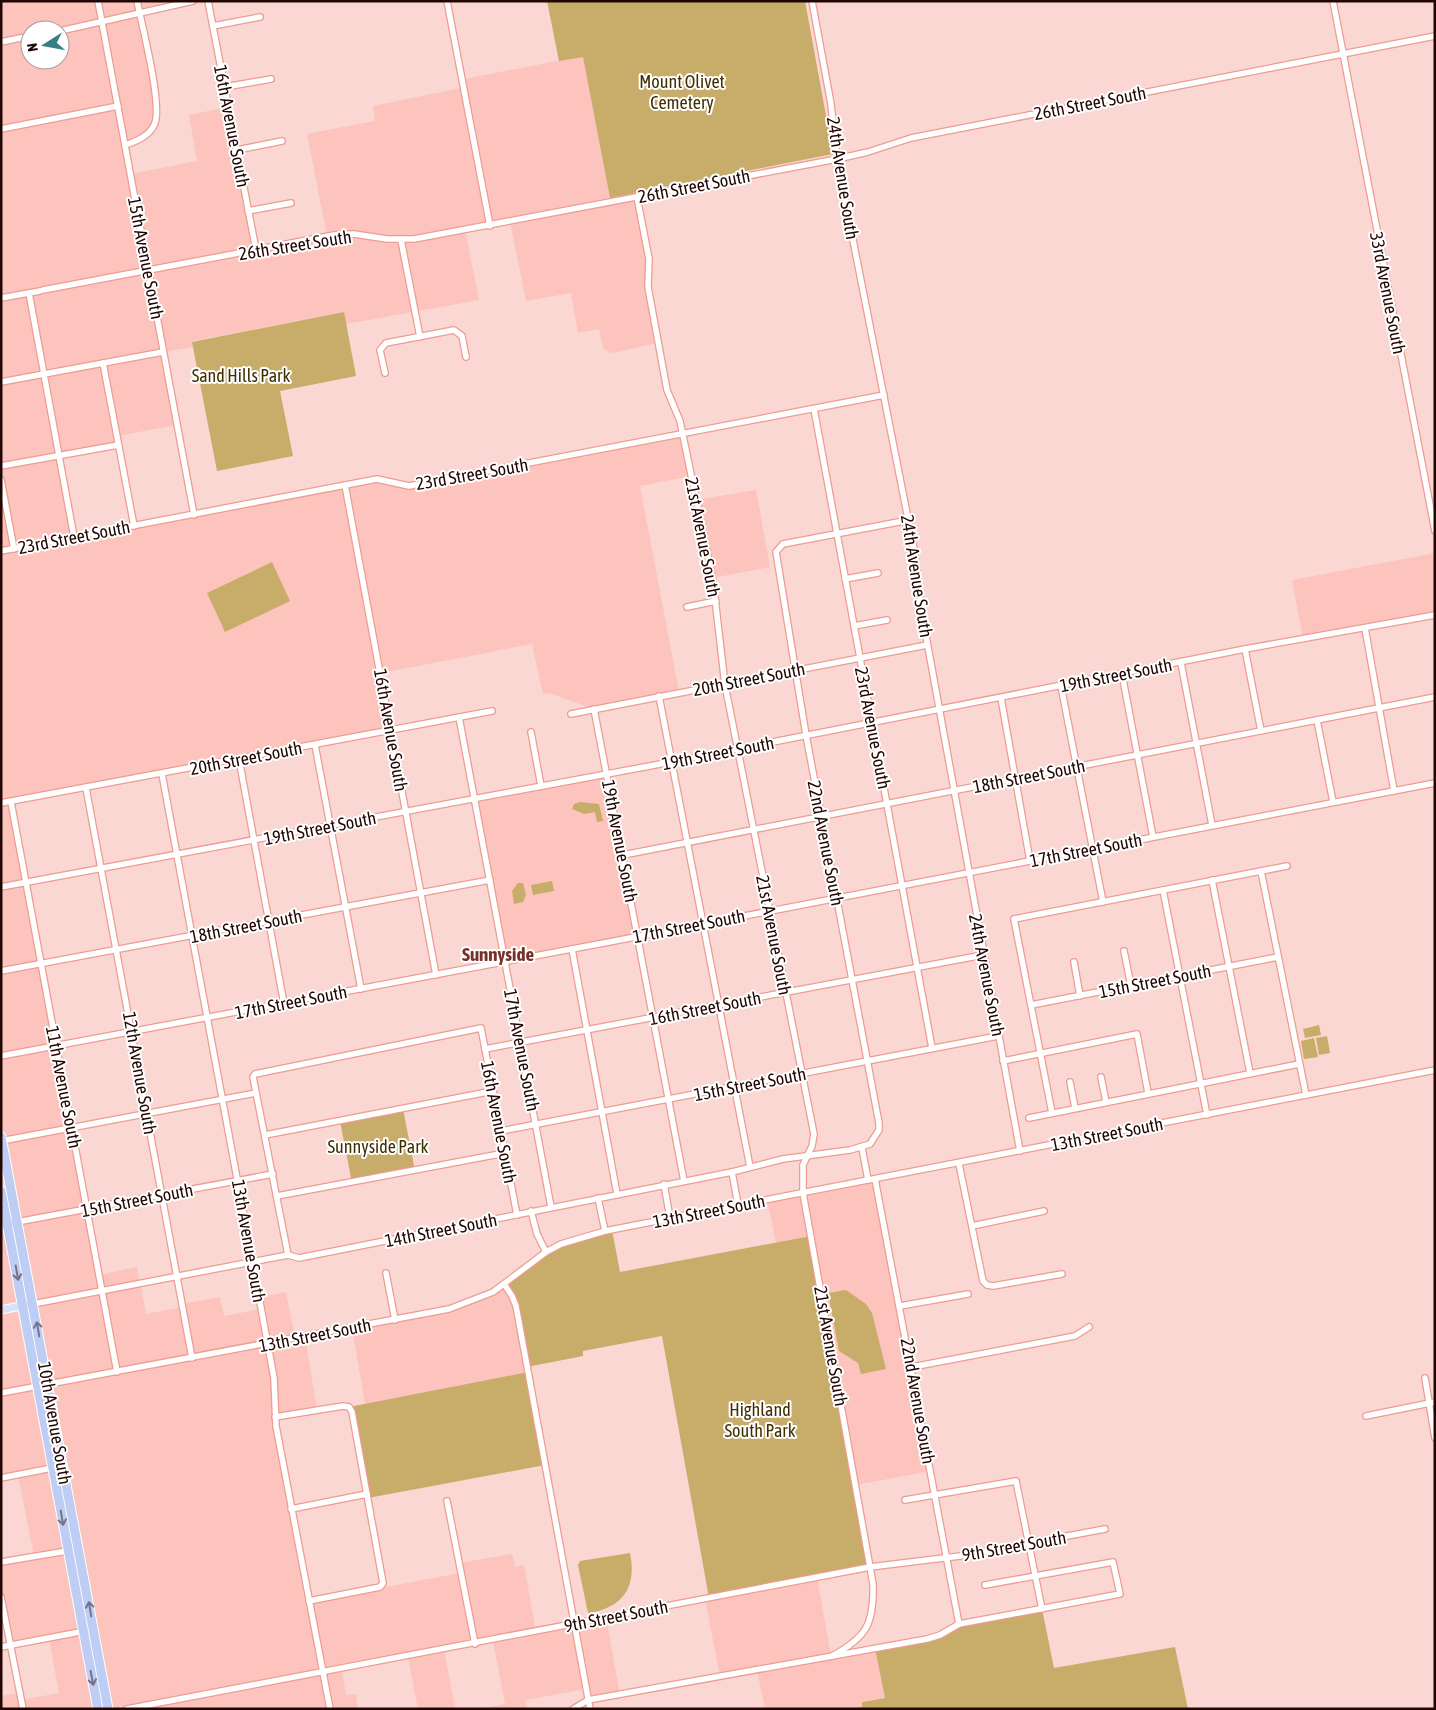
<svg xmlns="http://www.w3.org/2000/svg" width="1436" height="1710" viewBox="0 0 1436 1710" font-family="'Asap Condensed',sans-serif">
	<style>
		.built { fill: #fcc4bc; fill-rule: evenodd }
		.green { fill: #c8ac6a }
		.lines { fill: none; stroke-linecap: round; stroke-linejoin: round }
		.minor-casing { stroke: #ee9c91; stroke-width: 8 }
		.major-casing { stroke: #fff; stroke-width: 9 }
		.highway-casing { stroke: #fff; stroke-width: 11 }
		.minor { stroke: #fff; stroke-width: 5.5 }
		.major { stroke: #d7e1f8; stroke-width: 7 }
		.highway { stroke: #bdcdf3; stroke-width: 9 }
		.oneway { stroke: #777387 }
		.labels { text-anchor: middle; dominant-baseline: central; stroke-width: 4; stroke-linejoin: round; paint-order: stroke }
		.park-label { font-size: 18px; fill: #3f2f00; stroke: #fff }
		.street-label { font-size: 18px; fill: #220604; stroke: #fff }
		.neighbourhood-label { font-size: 19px; font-weight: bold; fill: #77312a; stroke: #fff }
	</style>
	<rect width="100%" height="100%" fill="#fad7d2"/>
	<g class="built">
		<path d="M1 1H193L139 14 157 113 150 131 125 145 131 174 197 161 189 115 228 107 256 250 327 236 307 134 375 121 373 106 461 88 486 226 465 230 479 300 346 324 343 312 192 341 193 347 163 352 177 425 117 436 118 445 60 456 74 537 377 479 409 486 683 434 691 476 640 486 679 692 594 709 549 693 543 694 532 644 381 673 391 731 11 802 99 1275 137 1267 146 1314 183 1307 182 1304 220 1297 224 1316 261 1309 259 1297 286 1292 295 1338 305 1337 317 1410 276 1417 309 1601 461 1573 459 1563 512 1554 515 1567 524 1565 536 1632 606 1618 620 1694 588 1700 586 1689 525 1700 528 1709H480L505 1704 493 1640 444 1650 455 1709H418L408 1657 342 1669 346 1695 356 1694 358 1709H108L1 1137ZM30 30H60V60H30Z"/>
		<path d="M583 56 610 198 492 221 464 79Z"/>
		<path d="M637 197 649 259 648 279 658 343 612 353 603 349 599 329 578 333 571 293 526 301 510 222Z"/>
		<path d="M756 490 770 567 712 578 696 500Z"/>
		<path d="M1435 553V615L1303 639 1292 580Z"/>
		<path d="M607 774 638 936 505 962 475 799Z"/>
		<path d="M875 1179 930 1471 856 1485 810 1236 776 1243 767 1199Z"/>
		<path d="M1 1191 98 1709H1V1696L19 1693 21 1700 59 1693 49 1639 10 1646 1 1597V1562L34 1556 18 1475 1 1478Z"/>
		<path d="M504 1284 512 1296 528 1372 365 1404 352 1328 449 1309Z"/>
		<path d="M817 1577 831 1656 875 1648 886 1698 862 1701 863 1707 852 1709H765L757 1670 720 1676 705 1599Z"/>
	</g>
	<g class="green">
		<path d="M547 1H805L833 154 610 198 583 57 559 61Z"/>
		<path d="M344 312 356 376 280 391 293 456 217 471 192 342Z"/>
		<path d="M272 562 290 601 225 632 207 593Z"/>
		<path d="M580 802 599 804 603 821 597 822 595 812 584 814 572 809 574 804Z"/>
		<path d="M552 881 554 891 533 895 531 885Z"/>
		<path d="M518 883H523L526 895 523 902 514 904 512 891Z"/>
		<path d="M1319 1025 1321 1035 1305 1038 1303 1029Z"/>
		<path d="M1327 1036 1330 1053 1319 1055 1316 1038Z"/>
		<path d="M1314 1038 1318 1057 1304 1059 1301 1041Z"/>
		<path d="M403 1109 415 1171 352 1183 340 1121Z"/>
		<path d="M612 1230 620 1272 811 1236 870 1567 709 1598 662 1336 583 1351V1356L527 1367 516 1306 504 1284 561 1244Z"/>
		<path d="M846 1290 866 1304 872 1313 886 1369 861 1374 858 1363 839 1351 828 1293Z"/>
		<path d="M528 1372 545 1465 368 1498 349 1407Z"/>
		<path d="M630 1553C637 1587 623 1608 588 1613L578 1565 580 1561Z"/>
		<path d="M1042 1609 1054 1668 1175 1647 1188 1709H852L862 1707V1702L885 1698 875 1648 927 1639 959 1624Z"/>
	</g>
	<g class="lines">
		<g class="minor-casing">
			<g id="minor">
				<path d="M98 1 194 515"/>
				<path d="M208 1 256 250"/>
				<path d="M447 1 490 226"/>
				<path d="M812 1 831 104 837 159 914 549 922 614 1020 1151"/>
				<path d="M1333 1 1435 531"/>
				<path d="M213 26 260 17"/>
				<path d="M60 31 193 1"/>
				<path d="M1 42 30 36"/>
				<path d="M225 87 271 79"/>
				<path d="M1 129 118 106"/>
				<path d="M125 145C137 141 150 136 155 123 162 103 142 25 137 1"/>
				<path d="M237 150 282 141"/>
				<path d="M637 197 649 259 648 287 667 390 680 421 713 581 725 685 814 1134 812 1146 803 1165V1193L873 1584C874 1624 867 1637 832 1656"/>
				<path d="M248 211 291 203"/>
				<path d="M401 240 420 337"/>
				<path d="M43 290 334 235 354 234 387 239H414L837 159 868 152 911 138 1435 36"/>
				<path d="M29 293 74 537"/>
				<path d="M1 298 40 291"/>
				<path d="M103 363 134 526"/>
				<path d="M385 373 380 350 386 343 454 330 462 336 466 357"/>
				<path d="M1 382 163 352"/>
				<path d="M814 409 932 1048"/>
				<path d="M1 466 118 445"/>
				<path d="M1 480 14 549"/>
				<path d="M345 485 436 975"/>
				<path d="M1 551 377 479 409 486 884 395"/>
				<path d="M845 579 878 573"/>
				<path d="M687 607 716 601"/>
				<path d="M854 626 887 620"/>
				<path d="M1365 628 1394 791"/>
				<path d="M1245 649 1261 731"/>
				<path d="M1181 663 1212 825"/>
				<path d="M1122 674 1153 837"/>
				<path d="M1061 686 1103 902"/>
				<path d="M659 696 750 1167"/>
				<path d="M1001 698 1030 861"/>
				<path d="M594 709 684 1181"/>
				<path d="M571 714 927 645"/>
				<path d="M459 717 551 1207"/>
				<path d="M1317 720 1333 802"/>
				<path d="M531 732 541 786"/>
				<path d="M315 745 361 989"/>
				<path d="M239 759 284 1004"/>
				<path d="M162 774 274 1378 276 1426 330 1709"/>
				<path d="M86 788 192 1358"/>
				<path d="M11 802 117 1372"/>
				<path d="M1 803 492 711"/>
				<path d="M623 855 1435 697"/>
				<path d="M1261 871 1306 1095"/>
				<path d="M1212 880 1250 1073"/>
				<path d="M1 887 671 762 1245 649 1435 615"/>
				<path d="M1163 890 1207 1115"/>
				<path d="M572 949 617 1194"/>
				<path d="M1124 951 1131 986"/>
				<path d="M1074 962 1080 996"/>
				<path d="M1 971 490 880"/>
				<path d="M1031 1005 1278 957"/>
				<path d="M485 1049 983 955"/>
				<path d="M1 1056 604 943 1435 783"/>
				<path d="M1003 1061 1137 1034 1148 1093"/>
				<path d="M1101 1077 1106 1102"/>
				<path d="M1070 1082 1075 1108"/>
				<path d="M1052 1113 1014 919 1287 866"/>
				<path d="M1029 1118 1299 1064"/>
				<path d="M501 1131 998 1036"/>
				<path d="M265 1135 493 1091"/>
				<path d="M1 1141 256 1093"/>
				<path d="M862 1148 868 1180"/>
				<path d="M959 1164 983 1281 987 1285 993 1286 1062 1274"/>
				<path d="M732 1172 738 1205"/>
				<path d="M875 1179 959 1624"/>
				<path d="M664 1184 670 1218"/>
				<path d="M277 1196 505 1153"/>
				<path d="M598 1198 605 1231"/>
				<path d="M531 1211 537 1234 546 1252"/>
				<path d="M17 1222 273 1174"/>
				<path d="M972 1226 1044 1211"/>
				<path d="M288 1255 253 1077 255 1074 481 1028 517 1215"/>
				<path d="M386 1273 395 1320"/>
				<path d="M504 1284 512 1296 516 1306 590 1709"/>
				<path d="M33 1304 288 1255 299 1258 732 1172 783 1159 850 1150 870 1144 879 1130V1123L806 735 776 552 783 544 909 520"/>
				<path d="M900 1306 968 1294"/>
				<path d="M912 1367 1075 1336 1089 1327"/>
				<path d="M1425 1378 1435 1438"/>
				<path d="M1 1393 449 1309 493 1292 546 1252 561 1244 605 1231 1435 1070"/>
				<path d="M1366 1416 1435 1402"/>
				<path d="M275 1417 343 1406 349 1407 352 1412 383 1583 380 1587 309 1601"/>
				<path d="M1 1478 62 1466"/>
				<path d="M905 1500 1016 1481 1042 1609"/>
				<path d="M447 1501 475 1644"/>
				<path d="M291 1509 367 1494"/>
				<path d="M1 1562 79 1549"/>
				<path d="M1 1597 23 1709"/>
				<path d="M1 1647 85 1631"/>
				<path d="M127 1709 870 1567 960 1556 1105 1529"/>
				<path d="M573 1709 588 1700 927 1639 940 1635 959 1624 1120 1594 1113 1562 985 1585"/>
			</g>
		</g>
		<g class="major-casing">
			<g id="major">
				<path d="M1 1226 17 1222"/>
				<path d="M1 1310 25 1305"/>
			</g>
		</g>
		<g class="highway-casing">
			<g id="highway">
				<path d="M1 1137 108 1709"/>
				<path d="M1 1191 98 1709"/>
			</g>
		</g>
		<use href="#minor" class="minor"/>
		<use href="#major" class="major"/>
		<use href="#highway" class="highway"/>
	</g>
	<defs><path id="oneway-shaft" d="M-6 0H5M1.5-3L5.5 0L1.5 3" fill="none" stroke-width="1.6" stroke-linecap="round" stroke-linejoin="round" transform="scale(1.25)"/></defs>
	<g class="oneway">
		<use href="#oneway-shaft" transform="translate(17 1273) rotate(80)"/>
		<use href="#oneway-shaft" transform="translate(38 1329) rotate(-100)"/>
		<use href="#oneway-shaft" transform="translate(62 1518) rotate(80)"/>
		<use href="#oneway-shaft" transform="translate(90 1609) rotate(-100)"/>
		<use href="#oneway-shaft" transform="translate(92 1678) rotate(79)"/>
	</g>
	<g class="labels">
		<g class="park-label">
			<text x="682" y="81">Mount Olivet<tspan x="682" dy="21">Cemetery</tspan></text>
			<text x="241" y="375">Sand Hills Park</text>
			<text x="378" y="1146">Sunnyside Park</text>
			<text x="760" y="1409">Highland<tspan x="760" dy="21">South Park</tspan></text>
		</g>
		<g class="street-label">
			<text transform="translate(1090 103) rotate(-11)">26th Street South</text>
			<text transform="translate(232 126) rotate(79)">16th Avenue South</text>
			<text transform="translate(843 178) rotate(81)">24th Avenue South</text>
			<text transform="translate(694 186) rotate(-11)">26th Street South</text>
			<text transform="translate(295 245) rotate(-9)">26th Street South</text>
			<text transform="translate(146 258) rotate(79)">15th Avenue South</text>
			<text transform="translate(1388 293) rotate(79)">33rd Avenue South</text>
			<text transform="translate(472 474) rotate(-10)">23rd Street South</text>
			<text transform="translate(74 537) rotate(-11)">23rd Street South</text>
			<text transform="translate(703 537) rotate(79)">21st Avenue South</text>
			<text transform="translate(917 576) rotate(81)">24th Avenue South</text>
			<text transform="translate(1116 675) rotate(-11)">19th Street South</text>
			<text transform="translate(749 679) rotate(-11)">20th Street South</text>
			<text transform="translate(873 728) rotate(79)">23rd Avenue South</text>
			<text transform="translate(391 730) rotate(80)">16th Avenue South</text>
			<text transform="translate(718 753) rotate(-11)">19th Street South</text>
			<text transform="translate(246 758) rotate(-11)">20th Street South</text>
			<text transform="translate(1029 776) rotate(-11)">18th Street South</text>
			<text transform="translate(320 828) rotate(-11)">19th Street South</text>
			<text transform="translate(620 841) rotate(79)">19th Avenue South</text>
			<text transform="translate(826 843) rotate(79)">22nd Avenue South</text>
			<text transform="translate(1086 850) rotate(-11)">17th Street South</text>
			<text transform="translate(246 926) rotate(-11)">18th Street South</text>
			<text transform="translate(689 926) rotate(-11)">17th Street South</text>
			<text transform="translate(774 935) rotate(79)">21st Avenue South</text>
			<text transform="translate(987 975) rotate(79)">24th Avenue South</text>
			<text transform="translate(1155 981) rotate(-11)">15th Street South</text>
			<text transform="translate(291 1002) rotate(-11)">17th Street South</text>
			<text transform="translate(705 1008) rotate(-11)">16th Street South</text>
			<text transform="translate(522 1050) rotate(79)">17th Avenue South</text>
			<text transform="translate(140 1073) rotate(80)">12th Avenue South</text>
			<text transform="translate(750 1084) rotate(-11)">15th Street South</text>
			<text transform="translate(64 1087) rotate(79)">11th Avenue South</text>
			<text transform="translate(499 1122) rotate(79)">16th Avenue South</text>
			<text transform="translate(1107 1134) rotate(-11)">13th Street South</text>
			<text transform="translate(137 1200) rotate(-11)">15th Street South</text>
			<text transform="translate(709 1211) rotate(-11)">13th Street South</text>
			<text transform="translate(441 1230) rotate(-11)">14th Street South</text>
			<text transform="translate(249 1241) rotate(80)">13th Avenue South</text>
			<text transform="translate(315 1335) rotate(-11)">13th Street South</text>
			<text transform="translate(831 1346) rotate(80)">21st Avenue South</text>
			<text transform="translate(918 1401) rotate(80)">22nd Avenue South</text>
			<text transform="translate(55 1423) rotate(80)">10th Avenue South</text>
			<text transform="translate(1014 1546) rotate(-10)">9th Street South</text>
			<text transform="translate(616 1616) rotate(-11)">9th Street South</text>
		</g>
		<g class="neighbourhood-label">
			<text x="498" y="954">Sunnyside</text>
		</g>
	</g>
	<rect width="1436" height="1710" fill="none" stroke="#220604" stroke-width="5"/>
	<g transform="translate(45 45) rotate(259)"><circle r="24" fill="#ffffff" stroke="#a79b9b"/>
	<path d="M0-4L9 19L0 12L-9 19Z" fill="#377e88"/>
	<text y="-8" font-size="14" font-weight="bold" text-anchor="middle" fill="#220604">N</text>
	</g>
</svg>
